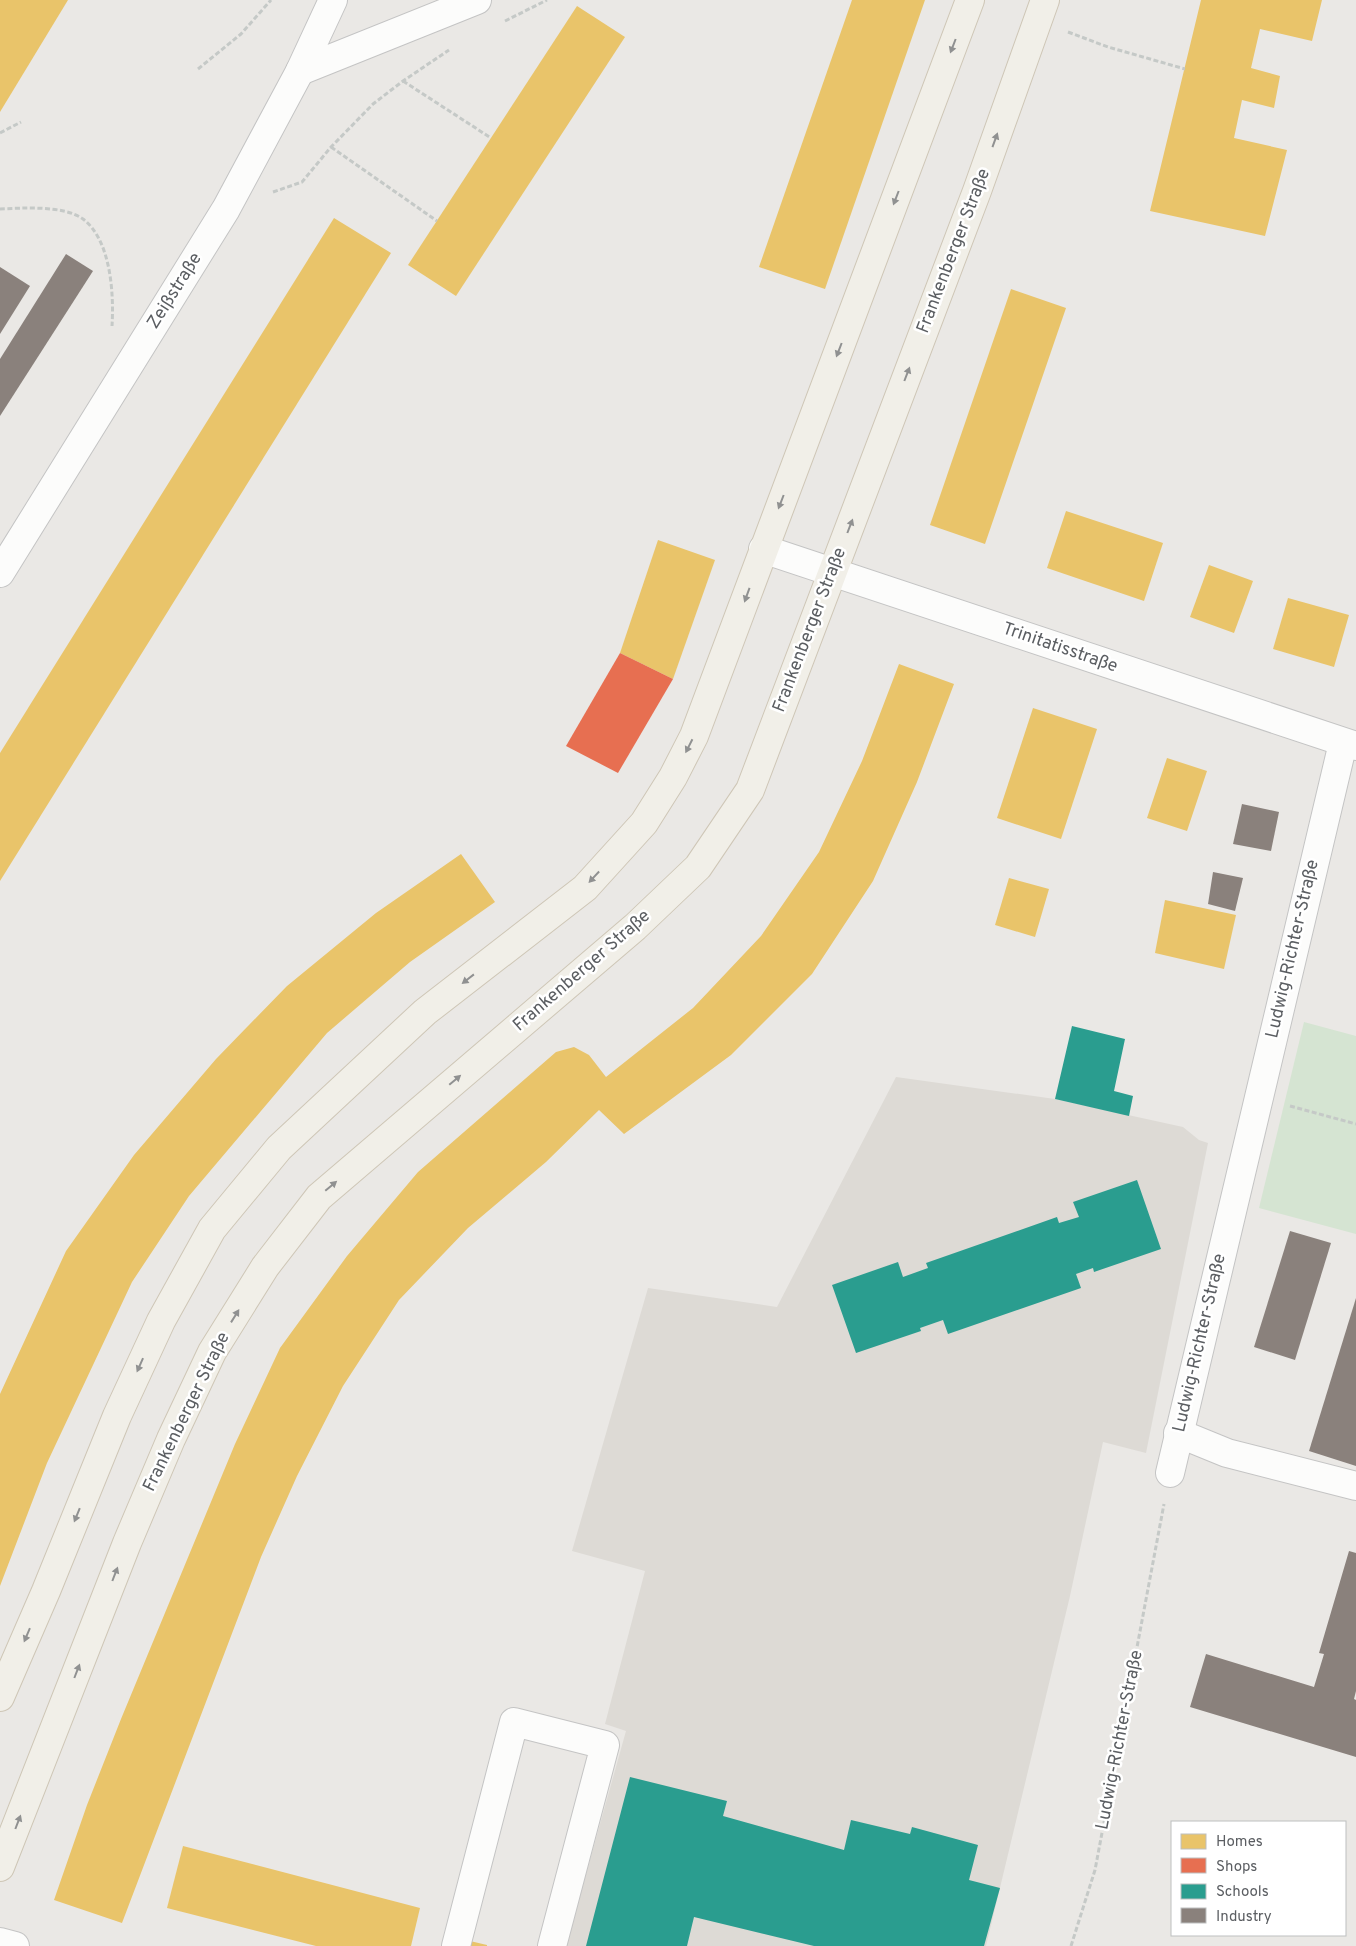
<svg xmlns="http://www.w3.org/2000/svg" width="1356" height="1946" viewBox="0 0 1356 1946" font-family="Overpass,sans-serif">
	<style>
		.education { fill: #dddad5 }
		.green { fill: #d5e4d2 }
		.homes { fill: #e9c46a }
		.shops { fill: #e76f51 }
		.schools { fill: #2a9d8f }
		.industry { fill: #8a817c }
		.lines { fill: none; stroke-linecap: round; stroke-linejoin: round }
		.minor-casing { stroke: #c4c4c4; stroke-width: 30 }
		.major-casing { stroke: #cec6b6; stroke-width: 30 }
		.path { stroke: #c5c9c7; stroke-width: 3; stroke-dasharray: 5 2.5; stroke-linecap: butt }
		.minor { stroke: #fcfcfb; stroke-width: 28 }
		.major { stroke: #f1efe8; stroke-width: 28 }
		.oneway { fill: #909191 }
		.labels { text-anchor: middle; dominant-baseline: central; stroke-width: 5; stroke-linejoin: round; paint-order: stroke }
		.street-label { font-size: 18px; fill: #5b5e62; stroke: #fff }
	</style>
	<rect width="100%" height="100%" fill="#eae8e5"/>
	<path class="education" d="M896 1077 1055 1099 1183 1127 1199 1140 1208 1143 1146 1453 1103 1442 1070 1596 986 1946H566L626 1731 605 1724 645 1571 572 1551 648 1288 777 1307Z"/>
	<path class="green" d="M1304 1022 1356 1036V1234L1259 1208Z"/>
	<g class="homes">
		<path d="M0 0H68L0 112Z"/>
		<path d="M852 0H925L825 289 759 267Z"/>
		<path d="M1201 0H1322L1312 41 1260 29 1251 68 1280 76 1274 108 1242 100 1234 138 1287 150 1265 236 1150 211Z"/>
		<path d="M577 6 625 37 456 296 408 265Z"/>
		<path d="M334 218 391 253 0 881V753Z"/>
		<path d="M1011 289 1066 308 985 544 930 525Z"/>
		<path d="M1066 511 1163 543 1144 601 1047 568Z"/>
		<path d="M658 540 715 560 673 679 620 653Z"/>
		<path d="M1209 565 1253 581 1234 633 1190 617Z"/>
		<path d="M1288 598 1349 615 1334 667 1273 649Z"/>
		<path d="M899 664 954 684 917 782 873 881 812 974 731 1055 624 1134 599 1110 546 1162 468 1228 399 1300 343 1386 297 1476 261 1557 122 1923 54 1900 87 1805 121 1719 235 1444 280 1348 347 1256 418 1172 556 1052 574 1047 589 1055 606 1077 693 1008 761 936 819 852 862 761Z"/>
		<path d="M1033 708 1097 729 1061 839 997 818Z"/>
		<path d="M1167 758 1207 771 1187 831 1147 818Z"/>
		<path d="M461 854 495 902 410 962 327 1033 189 1196 132 1282 47 1463 0 1586V1394L66 1251 134 1155 216 1059 287 986 376 913Z"/>
		<path d="M1009 878 1049 889 1035 937 995 925Z"/>
		<path d="M1165 900 1236 915 1224 969 1155 953Z"/>
		<path d="M183 1846 420 1908 411 1946H316L167 1908Z"/>
		<path d="M470 1941 487 1945V1946H469Z"/>
	</g>
	<path class="shops" d="M620 653 673 679 618 773 566 746Z"/>
	<g class="schools">
		<path d="M1072 1026 1125 1039 1114 1091 1133 1096 1129 1116 1055 1099Z"/>
		<path d="M1137 1180 1161 1249 1094 1272 1093 1268 1076 1274 1081 1288 948 1334 943 1320 920 1328 921 1331 856 1353 832 1285 898 1262 903 1277 928 1268 926 1263 1057 1217 1059 1223 1079 1217 1073 1202Z"/>
		<path d="M630 1777 727 1801 723 1816 844 1850 851 1820 910 1834 912 1827 978 1845 969 1880 1000 1888 984 1946H814L694 1917 687 1946H586Z"/>
	</g>
	<g class="industry">
		<path d="M66 254 93 271 0 416V359Z"/>
		<path d="M0 267 30 286 0 334Z"/>
		<path d="M1242 804 1279 812 1271 851 1233 844Z"/>
		<path d="M1213 872 1243 878 1235 911 1208 904Z"/>
		<path d="M1290 1231 1331 1243 1295 1360 1254 1347Z"/>
		<path d="M1356 1298V1466L1309 1451Z"/>
		<path d="M1349 1551 1356 1553V1691L1354 1699 1356 1700V1757L1190 1707 1206 1654 1314 1687 1324 1654 1319 1653Z"/>
	</g>
	<g class="lines">
		<g class="minor-casing">
			<g id="minor">
				<path d="M300 71 477 0"/>
				<path d="M763 549 1356 746"/>
				<path d="M0 573 226 209 300 71 333 0"/>
				<path d="M1178 1433 1227 1453 1356 1486"/>
				<path d="M1170 1473 1343 743"/>
				<path d="M0 1942 15 1946"/>
				<path d="M456 1946 514 1722 605 1745 552 1946"/>
			</g>
		</g>
		<g class="major-casing">
			<g id="major">
				<path d="M0 1697 46 1591 117 1416 161 1321 212 1229 279 1148 425 1012 585 888 644 823 673 777 694 736 970 0"/>
				<path d="M0 1867 127 1543 171 1439 212 1352 265 1267 319 1197 635 927 698 867 750 790 977 191 1045 0"/>
			</g>
		</g>
		<g class="path">
			<path d="M505 21 547 0"/>
			<path d="M1068 32 1108 47 1185 69"/>
			<path d="M198 69 241 34 271 0"/>
			<path d="M403 81 491 138"/>
			<path d="M0 133 21 122"/>
			<path d="M331 147 437 221"/>
			<path d="M273 192 302 182 331 147 373 104 403 81 449 50"/>
			<path d="M0 209C22 208 64 205 83 219 111 240 114 294 112 326"/>
			<path d="M1290 1106 1356 1124"/>
			<path d="M1071 1946 1095 1870 1164 1504"/>
		</g>
		<use href="#minor" class="minor"/>
		<use href="#major" class="major"/>
	</g>
	<defs><path id="oneway-solid" d="M-6-.8H1V-3.2L6.5 0L1 3.2V.8H-6Z" transform="scale(1.25)"/></defs>
	<g class="oneway">
		<use href="#oneway-solid" transform="translate(953 46) rotate(111)"/>
		<use href="#oneway-solid" transform="translate(995 140) rotate(-70)"/>
		<use href="#oneway-solid" transform="translate(896 198) rotate(111)"/>
		<use href="#oneway-solid" transform="translate(839 350) rotate(111)"/>
		<use href="#oneway-solid" transform="translate(907 374) rotate(-69)"/>
		<use href="#oneway-solid" transform="translate(781 502) rotate(111)"/>
		<use href="#oneway-solid" transform="translate(850 526) rotate(-69)"/>
		<use href="#oneway-solid" transform="translate(747 595) rotate(110)"/>
		<use href="#oneway-solid" transform="translate(689 746) rotate(117)"/>
		<use href="#oneway-solid" transform="translate(594 877) rotate(133)"/>
		<use href="#oneway-solid" transform="translate(468 979) rotate(142)"/>
		<use href="#oneway-solid" transform="translate(455 1080) rotate(-40)"/>
		<use href="#oneway-solid" transform="translate(331 1186) rotate(-40)"/>
		<use href="#oneway-solid" transform="translate(235 1316) rotate(-58)"/>
		<use href="#oneway-solid" transform="translate(140 1365) rotate(114)"/>
		<use href="#oneway-solid" transform="translate(77 1515) rotate(112)"/>
		<use href="#oneway-solid" transform="translate(115 1574) rotate(-69)"/>
		<use href="#oneway-solid" transform="translate(27 1635) rotate(113)"/>
		<use href="#oneway-solid" transform="translate(77 1671) rotate(-69)"/>
		<use href="#oneway-solid" transform="translate(18 1822) rotate(-69)"/>
	</g>
	<g class="labels">
		<g class="street-label">
			<text transform="translate(954 251) rotate(-69)">Frankenberger Straße</text>
			<text transform="translate(175 291) rotate(-58)">Zeißstraße</text>
			<text transform="translate(810 630) rotate(-69)">Frankenberger Straße</text>
			<text transform="translate(1060 648) rotate(19)">Trinitatisstraße</text>
			<text transform="translate(1293 949) rotate(-77)">Ludwig-Richter-Straße</text>
			<text transform="translate(582 971) rotate(-41)">Frankenberger Straße</text>
			<text transform="translate(1200 1343) rotate(-77)">Ludwig-Richter-Straße</text>
			<text transform="translate(187 1412) rotate(-64)">Frankenberger Straße</text>
			<text transform="translate(1120 1740) rotate(-79)">Ludwig-Richter-Straße</text>
		</g>
	</g>
	<rect x="1171" y="1821" width="175" height="115" fill="#ffffff" stroke="#bdbfc0"/>
	<rect x="1181" y="1834" width="25" height="15" fill="#e9c46a" stroke="#bdbfc0"/>
	<text x="1216" y="1846" font-size="15" fill="#5b5e62">Homes</text>
	<rect x="1181" y="1858" width="25" height="15" fill="#e76f51" stroke="#bdbfc0"/>
	<text x="1216" y="1871" font-size="15" fill="#5b5e62">Shops</text>
	<rect x="1181" y="1884" width="25" height="15" fill="#2a9d8f" stroke="#bdbfc0"/>
	<text x="1216" y="1896" font-size="15" fill="#5b5e62">Schools</text>
	<rect x="1181" y="1908" width="25" height="15" fill="#8a817c" stroke="#bdbfc0"/>
	<text x="1216" y="1921" font-size="15" fill="#5b5e62">Industry</text>
</svg>
